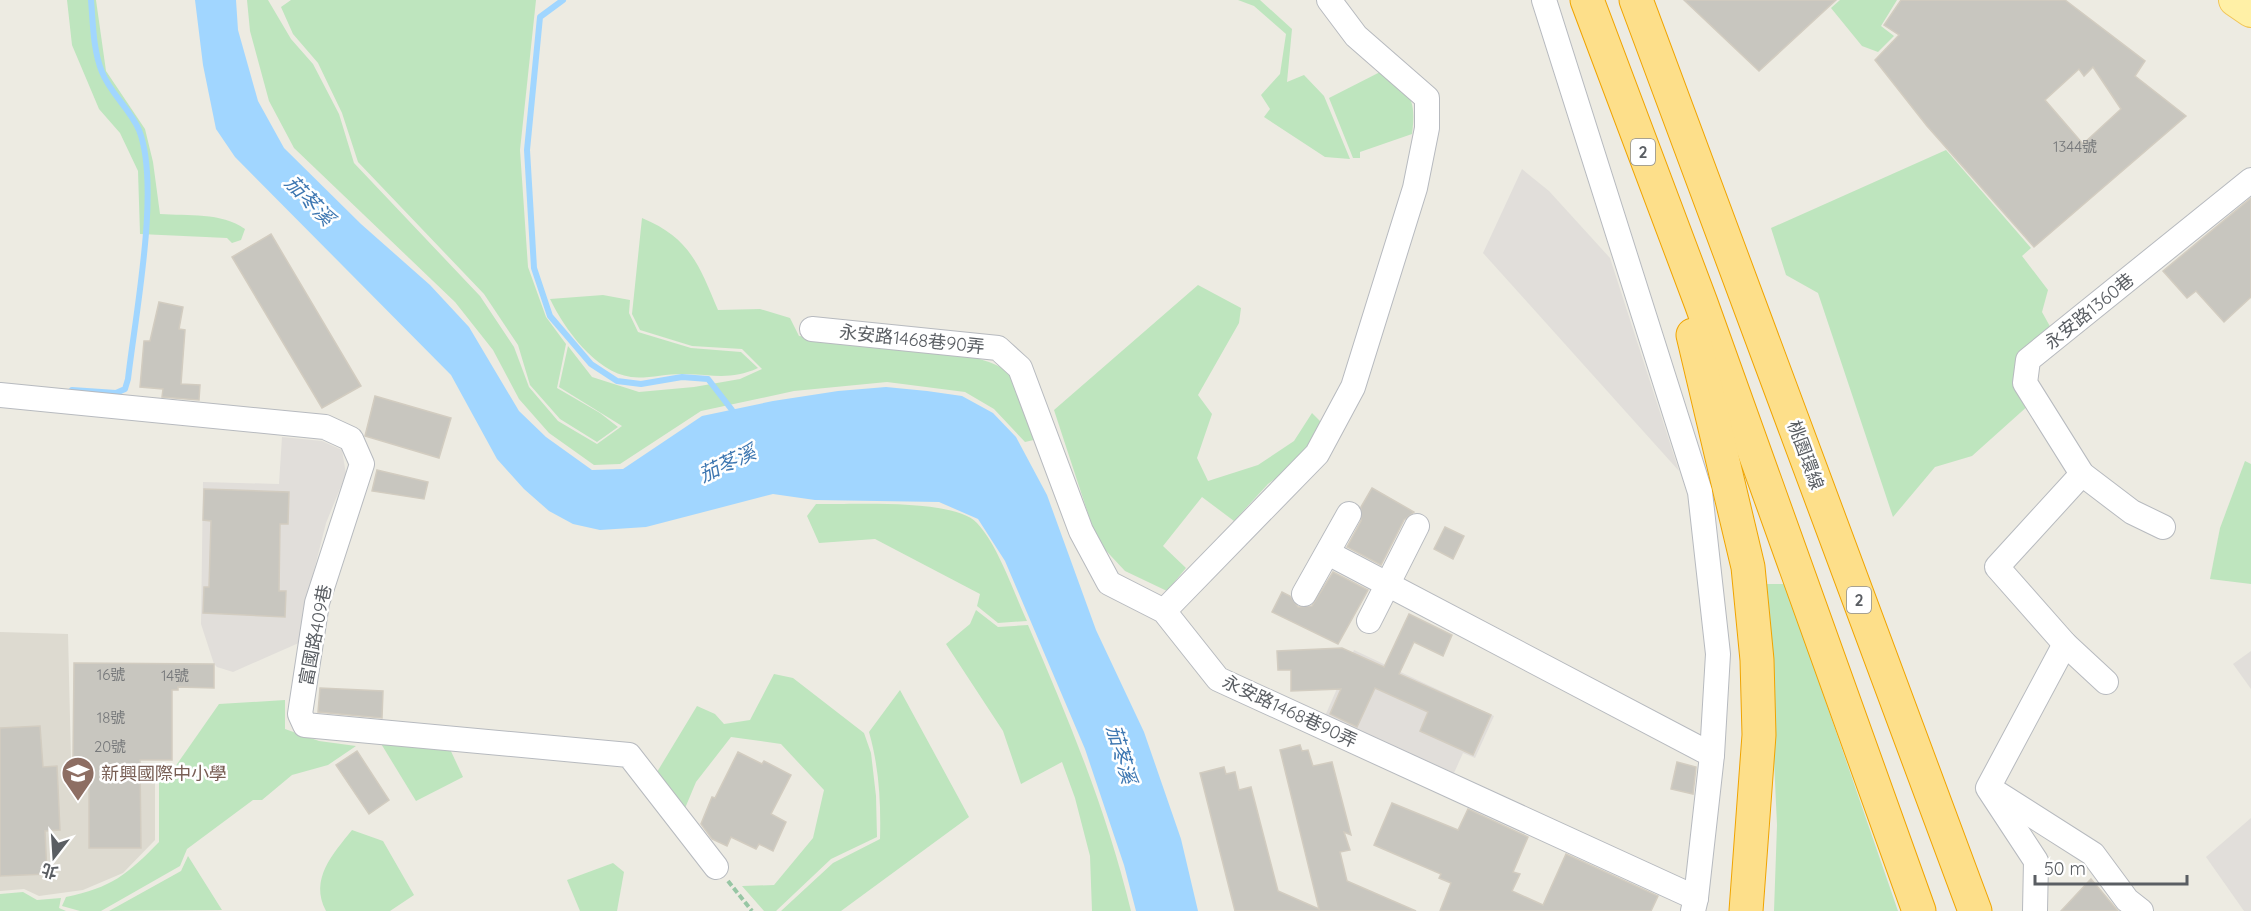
<svg xmlns="http://www.w3.org/2000/svg" width="2251" height="911" viewBox="0 0 2251 911" font-family="Quicksand,'Noto Sans TC',sans-serif">
	<style>
		.industrial { fill: #e1deda }
		.education { fill: #dddad0 }
		.green { fill: #bee5be }
		.water { fill: #a1d6ff }
		.lines { fill: none; stroke-linecap: round; stroke-linejoin: round }
		.stream { stroke: #a1d6ff; stroke-width: 6 }
		.building { fill: #c8c6bf; stroke: #d2ccc0; stroke-width: 1.5; fill-rule: evenodd }
		.minor-casing { stroke: #b7babf; stroke-width: 26 }
		.major-casing { stroke: #f1c557; stroke-width: 34 }
		.highway-casing { stroke: #f0a400; stroke-width: 35 }
		.path { stroke: #97c6a4; stroke-width: 4; stroke-dasharray: 6 3; stroke-linecap: butt }
		.minor { stroke: #fff; stroke-width: 24 }
		.major { stroke: #fff0a6; stroke-width: 32 }
		.highway { stroke: #fddf8a; stroke-width: 33 }
		.labels { text-anchor: middle; dominant-baseline: central; stroke-width: 5; stroke-linejoin: round; paint-order: stroke }
		.number-label { font-size: 15px; fill: #76787a }
		.shield { fill: #fff; stroke: #8c8e92; stroke-width: 1.5 }
		.shield-label { font-size: 16px; font-weight: bold; fill: #5a5e63 }
		.street-label { font-size: 18px; fill: #5a5e63; stroke: #fff }
		.education-label { font-size: 18px; fill: #785e54; stroke: #fff; text-anchor: start }
		.water-label { font-size: 20px; font-style: italic; fill: #3e77b1; stroke: #fff }
	</style>
	<rect width="100%" height="100%" fill="#edebe2"/>
	<g class="industrial">
		<path d="M1522 169 1549 191 1610 258 1679 471 1483 253Z"/>
		<path d="M282 437 322 441 342 450 346 474 326 523 307 598 301 642 233 672 217 667 214 664 201 624 203 482 279 484Z"/>
		<path d="M1354 650 1494 716 1475 758 1463 753 1454 773 1325 716Z"/>
		<path d="M2251 651V689L2233 664Z"/>
		<path d="M2251 818V911H2244L2206 857Z"/>
	</g>
	<path class="education" d="M0 632 68 634 71 761 155 763V840L123 873 83 890 39 896 24 889 0 891Z"/>
	<g class="green">
		<path d="M67 0H96L106 71 145 129 153 162 160 214C188 216 221 212 245 229L241 240 232 243 227 238 140 234 138 171 120 133 99 109 72 45Z"/>
		<path d="M247 0H268L291 39 313 64 339 114 354 163 480 296 514 347 529 387 558 421 597 444 622 426 559 387 568 346 592 377 639 392 694 387 740 379 762 369 742 349 692 346 640 330 632 314 642 218C690 238 699 265 718 310L760 309 790 318 799 336C840 341 977 348 1003 369 1022 385 1029 417 1038 439L1025 442 994 409 965 392 887 382 794 391 701 411 620 464 594 465 549 433 519 399 493 350 455 302 294 148 269 101 250 31Z"/>
		<path d="M291 0H536L520 150 528 267 546 317 566 344 557 388 600 413 618 427 597 442 560 419 530 385 518 345 484 294 358 162 342 113 318 63 293 34 281 7Z"/>
		<path d="M1238 0H1260L1292 29 1287 82 1304 75 1324 96 1350 159 1325 157 1264 117 1270 109 1261 95 1280 74 1286 34 1254 6Z"/>
		<path d="M1840 0H1897L1881 26 1894 36 1878 52 1862 46 1831 8Z"/>
		<path d="M1386 69C1409 91 1417 100 1412 134L1360 152V158H1353L1329 98Z"/>
		<path d="M1946 150 2031 248 2022 256 2048 290 2042 312 2052 330 2020 358 2030 404 1972 456 1935 467 1893 517 1818 293 1786 275 1771 228Z"/>
		<path d="M1198 285 1241 308 1239 323 1198 395 1212 414 1197 458 1208 481 1258 465 1294 441 1312 413 1322 423 1301 459 1268 484 1234 521 1202 497 1163 546 1186 568 1167 591 1125 571 1097 541 1054 410Z"/>
		<path d="M603 295 630 300 629 313 638 332 691 348 741 352 758 368C732 380 714 375 686 374 668 373 648 379 631 377 595 372 564 328 550 299Z"/>
		<path d="M2245 461 2251 464V584L2210 579 2220 528Z"/>
		<path d="M816 504C851 505 954 498 977 523 998 545 1014 593 1027 621L998 623 977 606 980 594 875 539 819 543 807 516Z"/>
		<path d="M1766 584H1785L1898 911H1774L1777 825Z"/>
		<path d="M976 610 998 627 1028 625C1068 718 1107 811 1131 911H1092L1090 856 1075 798 1062 762 1021 784 1003 731 946 644 970 624Z"/>
		<path d="M774 674 793 678 864 733 871 753 876 796 877 837 831 859 776 911H764L742 886 774 885 813 838 824 790 781 744 731 737 696 782 683 813 654 777 697 706 715 714 724 724 750 720Z"/>
		<path d="M900 690 969 817 841 911H781L833 863 880 839C881 802 879 767 869 732Z"/>
		<path d="M285 700V729L319 741 356 746 328 765 292 775 262 800H253L187 849 180 866 101 911H80L62 906 66 897C111 888 128 874 159 842V767H175L219 704Z"/>
		<path d="M380 742 449 747 463 777 416 801Z"/>
		<path d="M352 830 383 841 414 895 390 911H326C309 879 333 854 352 830Z"/>
		<path d="M188 856 222 910 109 911 181 871Z"/>
		<path d="M613 863 624 872 617 911H580L567 880Z"/>
		<path d="M23 892 37 900 61 898 59 908 66 911H0V894Z"/>
	</g>
	<path class="water" d="M195 0H236L238 30 258 101 284 148 361 224 430 285 469 327 519 411 546 437 592 470 623 469 702 416 773 401 838 391 886 387 927 391 962 396 993 413 1016 437 1047 495 1096 630 1144 732 1181 839 1198 911H1136L1124 865 1085 749 1005 561 978 519 939 502 815 500 773 494 646 527 600 530 573 524 549 511 524 489 497 459 451 375 235 157 216 129 203 65Z"/>
	<g class="lines">
		<g class="stream">
			<path d="M563 0 540 17 527 150 534 268 550 316 591 364 617 381 641 384 682 377 708 379 732 410"/>
			<path d="M72 390 116 393 125 389 128 379C135 316 161 186 139 130 130 109 110 93 102 72 93 50 93 23 91 0"/>
		</g>
	</g>
	<g class="building">
		<path d="M1684 0H1836L1759 71Z"/>
		<path d="M1901 0H2065L2145 61 2135 76 2186 116 2034 247 1927 126 1875 60 1899 35 1884 25ZM2093 67 2121 109 2083 144 2045 100 2079 69 2084 76Z"/>
		<path d="M2251 198V297L2224 322 2196 291 2187 298 2163 271Z"/>
		<path d="M271 234 361 386 322 408 232 257Z"/>
		<path d="M159 302 183 307 179 329 185 330 181 384 200 385 199 400 162 397 163 389 140 387 144 341H150Z"/>
		<path d="M375 396 451 418 439 458 365 436Z"/>
		<path d="M377 470 428 482 424 499 372 491Z"/>
		<path d="M1372 488 1414 512 1404 520 1381 565 1347 547 1361 521V507Z"/>
		<path d="M204 489 289 492 288 524H280L279 591H286L285 617 203 613 204 587H209L211 521 203 520Z"/>
		<path d="M1445 527 1464 536 1453 559 1434 549Z"/>
		<path d="M1333 572 1368 590 1338 644 1272 612 1282 592 1290 596 1298 607 1312 606Z"/>
		<path d="M1409 614 1452 635 1443 656 1414 642 1399 674 1491 715 1473 755 1420 731 1428 712 1375 688 1357 727 1330 714 1341 689 1291 691V670H1278L1277 651 1342 648 1384 667Z"/>
		<path d="M74 663 214 664V688L178 687V690H172V760H140L141 848H89V760L73 759Z"/>
		<path d="M320 688 383 691 382 718 318 712Z"/>
		<path d="M40 726 43 767 57 766 60 830 45 831 47 874 0 876V728Z"/>
		<path d="M1300 745 1302 751 1308 750 1313 766 1332 762 1351 835 1344 832 1350 850 1340 852 1347 881 1416 911H1235L1200 773 1224 767 1226 774 1235 772 1239 790 1251 787 1278 891 1319 909 1280 750Z"/>
		<path d="M357 751 389 800 369 814 336 765Z"/>
		<path d="M738 752 762 764 764 761 791 775 771 814 786 822 773 851 759 844 756 849 731 837 727 846 712 839 701 824 712 797 715 798Z"/>
		<path d="M1677 762 1696 767 1693 794 1671 789Z"/>
		<path d="M1392 803 1458 830 1468 809 1528 837 1513 872 1520 874 1512 891 1543 905 1566 854 1658 896 1651 911H1440L1451 883 1439 878 1441 874 1374 845Z"/>
		<path d="M2091 879 2118 911H2061Z"/>
	</g>
	<g class="lines">
		<g class="minor-casing">
			<g id="minor">
				<path d="M1544 0 1700 492 1718 654 1712 755 1696 898"/>
				<path d="M812 329 998 348 1020 368 1081 531 1109 583 1164 611 1218 679 1696 898 1693 911"/>
				<path d="M0 395 325 427 351 439 362 464 317 603 300 714 305 725 629 755 716 867"/>
				<path d="M2082 474 1997 567 2065 644 2106 682"/>
				<path d="M2163 527 2132 512 2082 474 2025 383 2028 360 2251 180"/>
				<path d="M1328 553 1712 755"/>
				<path d="M1304 594 1349 514"/>
				<path d="M1164 611 1317 454 1353 387 1415 188 1427 128V98L1356 36 1329 0"/>
				<path d="M1369 621 1417 526"/>
				<path d="M1994 791 2093 854 2127 900 2141 911"/>
				<path d="M2035 911 2036 861 1988 788 2065 644"/>
			</g>
		</g>
		<g class="major-casing">
			<path id="major" d="M2235 0 2251 11"/>
		</g>
		<g class="highway-casing">
			<g id="highway">
				<path d="M1587 0 1701 303 1919 911"/>
				<path d="M1636 0 1975 911"/>
				<path d="M1693 335 1748 567 1757 660 1759 735 1746 911"/>
			</g>
		</g>
		<path class="path" d="M728 881 752 911"/>
		<use href="#minor" class="minor"/>
		<use href="#major" class="major"/>
		<use href="#highway" class="highway"/>
	</g>
	<defs>
		<g id="school-pin" transform="scale(1.725)"><path d="M0 17L-7.5 6A9.5 9.5 0 1 1 7.5 6Z" fill="#8d6e63" stroke="#fff"/><path d="M0-5L7-2L0 1L-7-2ZM-4 1L0 2.5L4 1V4Q0 6-4 4Z" fill="#fff"/></g>
	</defs>
	<g fill-rule="evenodd">
		<use href="#school-pin" x="78" y="773"/>
	</g>
	<g class="labels">
		<g class="number-label">
			<text x="2075" y="146">1344號</text>
			<text x="111" y="674">16號</text>
			<text x="175" y="675">14號</text>
			<text x="111" y="717">18號</text>
			<text x="110" y="746">20號</text>
		</g>
		<g class="shield">
			<rect x="1631" y="139" width="24" height="26" rx="4.5"/>
			<rect x="1847" y="587" width="24" height="26" rx="4.5"/>
		</g>
		<g class="shield-label">
			<text x="1643" y="152">2</text>
			<text x="1859" y="600">2</text>
		</g>
		<g class="street-label">
			<text transform="translate(2089 311) rotate(-39)">永安路1360巷</text>
			<text transform="translate(912 339) rotate(6)">永安路1468巷90弄</text>
			<text transform="translate(1806 455) rotate(70)">桃園環線</text>
			<text transform="translate(315 635) rotate(-79)">富國路409巷</text>
			<text transform="translate(1290 711) rotate(25)">永安路1468巷90弄</text>
		</g>
		<g class="education-label">
			<text x="101" y="773">新興國際中小學</text>
		</g>
		<g class="water-label">
			<text transform="translate(310 200) rotate(46)">茄苳溪</text>
			<text transform="translate(727 463) rotate(-25)">茄苳溪</text>
			<text transform="translate(1122 754) rotate(74)">茄苳溪</text>
		</g>
	</g>
	<g transform="translate(54 857) rotate(197)" stroke="#ffffff" stroke-width="4.5" paint-order="stroke">
	<path d="M0-4.5L10 22L0 15L-10 22Z" fill="#5a5e63"/>
	<text y="-9" font-size="16" font-weight="bold" text-anchor="middle" fill="#5a5e63">北</text>
	</g>
	<path d="M2035 875v9h152v-9" fill="none" stroke="#5a5e63" stroke-width="3"/>
	<text x="2044" y="875" font-size="18" fill="#5a5e63" stroke="#ffffff" stroke-width="4.5" paint-order="stroke">50 m</text>
</svg>
